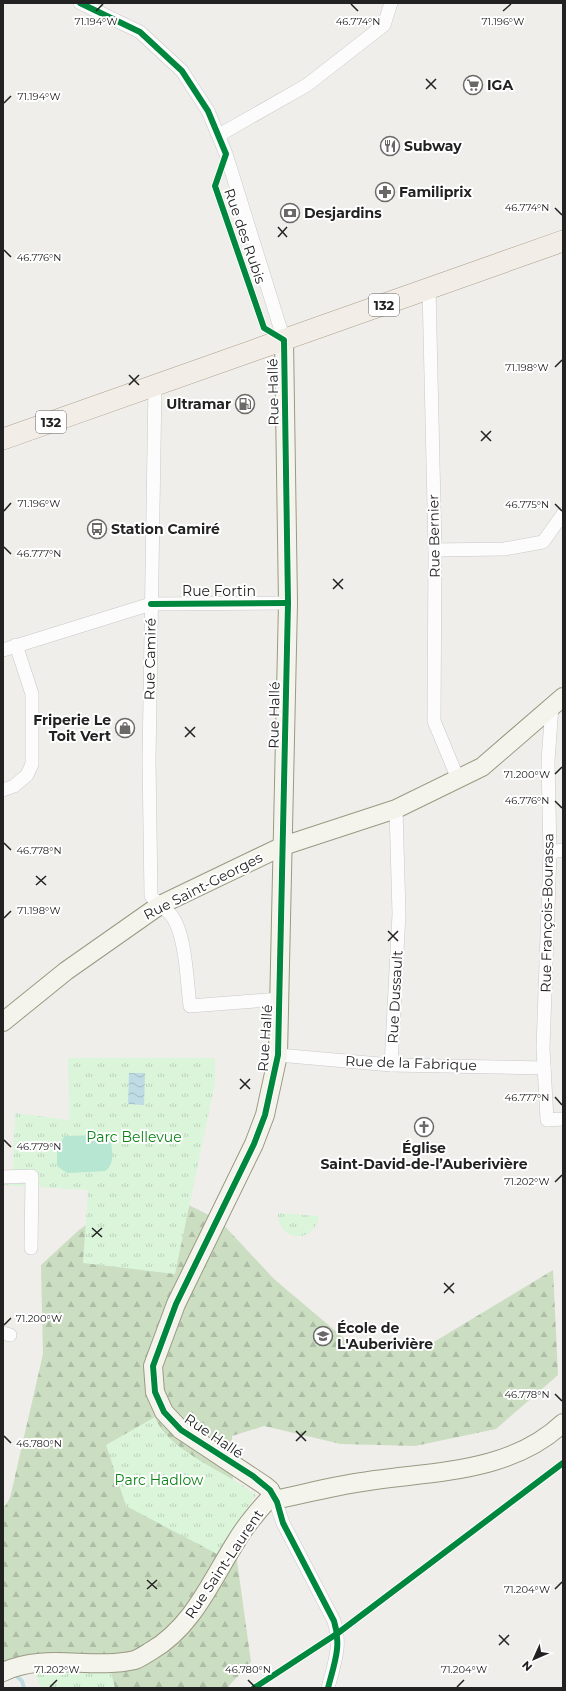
<svg xmlns="http://www.w3.org/2000/svg" width="566" height="1691" viewBox="0 0 566 1691" font-family="Montserrat,sans-serif">
	<style>
		.forest { fill: url(#forest-firs) }
		.park { fill: url(#park-tufts) }
		.pitch { fill: #b7e6d2 }
		.water { fill: url(#water-waves) }
		.lines { fill: none; stroke-linecap: round; stroke-linejoin: round }
		.stream { stroke: #bfdbe3; stroke-width: 4 }
		.street-casing { stroke: #c9c8c7; stroke-width: 14 }
		.secondary-casing { stroke: #999a82; stroke-width: 20 }
		.primary-casing { stroke: #a79c86; stroke-width: 22 }
		.street { stroke: #fdfcfc; stroke-width: 13 }
		.secondary { stroke: #f4f4ed; stroke-width: 18 }
		.primary { stroke: #f3ede7; stroke-width: 21 }
		.cycleway-casing { stroke: #fff; stroke-width: 8 }
		.cycleway { stroke: #00873e; stroke-width: 6 }
		.ticks { fill: none; stroke: #222; stroke-width: 1.5 }
		.labels { text-anchor: middle; dominant-baseline: central; stroke-width: 4; stroke-linejoin: round; paint-order: stroke }
		.shield { fill: #fff; stroke: #646464; stroke-width: 1 }
		.shield-label { font-size: 13px; font-weight: bold; fill: #222 }
		.poi-label { font-size: 14px; font-weight: bold; fill: #222; stroke: #fff; text-anchor: start }
		.street-label { font-size: 14px; fill: #222; stroke: #fff }
		.park-label { font-size: 14px; fill: #0c8416; stroke: #fff }
		.ticks-label { font-size: 10px; text-anchor: middle; fill: #222; stroke: #fff; stroke-width: 4; stroke-linejoin: round; paint-order: stroke }
	</style>
	<defs>
		<pattern id="forest-firs" width="22" height="20" patternUnits="userSpaceOnUse"><rect width="22" height="20" fill="#cbdec1"/><path d="M5 1l3.5 6h-7zM16 11l3.5 6h-7z" fill="#aebea6"/></pattern>
		<pattern id="park-tufts" width="24" height="20" patternUnits="userSpaceOnUse"><rect width="24" height="20" fill="#daf5da"/><path d="M3 7l-1-3M5 7V3M7 7l1-3M15 17l-1-3M17 17v-4M19 17l1-3" fill="none" stroke="#bbd2bb"/></pattern>
		<pattern id="water-waves" width="16" height="10" patternUnits="userSpaceOnUse"><rect width="16" height="10" fill="#bfdbe3"/><path d="M0 5q4-4 8 0t8 0" fill="none" stroke="#a4bcc2"/></pattern>
	</defs>
	<rect width="100%" height="100%" fill="#f0eeeb"/>
	<path class="forest" d="M146 1184 219 1220 274 1279 352 1345 424 1348 553 1270 558 1375 496 1429 415 1446 341 1444 264 1426 232 1436 234 1539 251 1662 227 1688H113L65 1670 3 1676V1509L10 1498 43 1354 41 1265 79 1230Z"/>
	<g class="park">
		<path d="M68 1058H215V1083L175 1274 83 1263 88 1190 3 1185V1170H13L15 1113 69 1120Z"/>
		<path d="M278 1213 319 1216C314 1245 278 1242 278 1213Z"/>
		<path d="M155 1417C168 1452 228 1472 256 1495L217 1554 126 1506 106 1445Z"/>
		<path d="M31 1665 110 1668 115 1688H41Z"/>
	</g>
	<path class="pitch" d="M102 1135 111 1141C112 1152 115 1165 105 1171L67 1173 57 1166V1147L65 1136Z"/>
	<path class="water" d="M129 1073H145L144 1105 128 1104Z"/>
	<g class="lines">
		<path class="stream" d="M13 1673 22 1681 24 1688"/>
		<g class="street-casing">
			<g id="street">
				<path d="M80 3 140 32 182 71 208 111 226 154 284 340"/>
				<path d="M219 135 307 85 384 25 391 3"/>
				<path d="M429 288 435 550 434 721 458 779"/>
				<path d="M155 385 149 761 151 896C157 903 165 908 171 915 186 933 187 983 190 1006L280 999"/>
				<path d="M435 550 504 549 543 542 563 514"/>
				<path d="M3 650 151 604 288 603"/>
				<path d="M552 706 548 761 550 852 543 1048 547 1120 563 1119"/>
				<path d="M3 790 14 786 27 775 32 764V694L16 645"/>
				<path d="M550 852 563 850"/>
				<path d="M278 1055 391 1065 544 1068"/>
				<path d="M391 1065 399 914 396 809"/>
				<path d="M3 1177 32 1176 31 1248"/>
				<path d="M3 1333 10 1335"/>
				<path d="M275 1500 283 1523 334 1621C342 1646 334 1664 328 1688"/>
			</g>
		</g>
		<g class="secondary-casing">
			<g id="secondary">
				<path d="M3 1022 66 971 160 905 283 846 396 809 482 767 563 697"/>
				<path d="M275 1500 270 1490 264 1485 181 1430 164 1412 155 1392 153 1366 176 1304 254 1144 265 1115 278 1055 288 603 284 340"/>
				<path d="M3 1672C45 1652 91 1670 135 1660 140 1658 146 1654 151 1651 193 1627 212 1579 237 1540 246 1525 257 1512 269 1499L275 1500C304 1494 333 1486 362 1482 431 1471 509 1474 563 1423"/>
			</g>
		</g>
		<g class="primary-casing">
			<path id="primary" d="M3 439 563 241"/>
		</g>
		<use href="#street" class="street"/>
		<use href="#secondary" class="secondary"/>
		<use href="#primary" class="primary"/>
		<g class="cycleway-casing">
			<g id="cycleway">
				<path d="M80 3 140 32 182 71 208 111 226 154 215 186 264 328 284 340 288 603 278 1055 265 1115 254 1144 176 1304 153 1366 155 1392 164 1412 181 1430 253 1476 270 1490 277 1502 283 1523 334 1621C342 1646 334 1664 328 1688"/>
				<path d="M151 604 288 603"/>
				<path d="M254 1688 338 1633 563 1463"/>
			</g>
		</g>
		<use href="#cycleway" class="cycleway"/>
	</g>
	<path class="ticks" d="M351 4 358 11M96 11 103 4M503 11 511 4M426 79 436 89M426 89 436 79M4 103 11 96M555 208 562 215M278 227 287 237M278 237 287 227M4 250 11 257M555 367 562 360M129 375 139 385M129 385 139 375M481 431 491 441M481 441 491 431M555 504 562 511M4 511 11 503M4 547 11 554M333 579 343 589M333 589 343 579M185 727 195 737M185 737 195 727M555 774 562 767M555 801 562 808M4 843 11 850M36 876 46 885M36 885 46 876M4 918 11 911M388 931 398 941M388 941 398 931M240 1079 250 1089M240 1089 250 1079M555 1097 562 1105M4 1140 11 1147M555 1182 562 1175M92 1228 102 1237M92 1237 102 1228M444 1283 454 1293M444 1293 454 1283M4 1325 11 1318M555 1394 562 1401M296 1431 306 1441M4 1436 11 1443M296 1441 306 1431M147 1580 157 1589M147 1589 157 1580M555 1589 562 1582M499 1635 509 1645M499 1645 509 1635M248 1680 255 1687M50 1687 57 1680M457 1687 464 1680"/>
	<defs>
		<g id="supermarket-ring" transform="scale(1)"><circle r="9.5" fill="#fff" stroke="#6a6968" stroke-width="1.5"/><path d="M-6-5.5h2.5l.6 2H6L4.5 2H-2.5L-4.4-4H-6ZM-1.5 3.2a1.3 1.3 0 1 0 .1 0ZM3 3.2a1.3 1.3 0 1 0 .1 0Z" fill="#6a6968"/></g>
		<g id="restaurant-ring" transform="scale(1)"><circle r="9.5" fill="#fff" stroke="#6a6968" stroke-width="1.5"/><path d="M-5-6h1v4h1v-4h1v4h1v-4h1v5L-1.5 .5V6h-2V.5L-5-1ZM5-6V6H3V1.5H1.5Q1.5-4 5-6Z" fill="#6a6968"/></g>
		<g id="pharmacy-ring" transform="scale(1)"><circle r="9.5" fill="#fff" stroke="#6a6968" stroke-width="1.5"/><path d="M-2-6h4v4h4v4h-4v4h-4v-4h-4v-4h4Z" fill="#6a6968"/></g>
		<g id="bank-ring" transform="scale(1)"><circle r="9.5" fill="#fff" stroke="#6a6968" stroke-width="1.5"/><path d="M-6-4H6V4H-6ZM0-2.3a2.3 2.3 0 1 0 0 4.6a2.3 2.3 0 1 0 0-4.6Z" fill="#6a6968"/></g>
		<g id="fuel-ring" transform="scale(1)"><circle r="9.5" fill="#fff" stroke="#6a6968" stroke-width="1.5"/><path d="M-5.5-6h7V0h2V4h1.3V-2.5L3-4.5l.8-.8L6-3V5H2.5V1h-1V6h-7ZM-4.2-4.7v3.2H.2V-4.7Z" fill="#6a6968"/></g>
		<g id="bus-ring" transform="scale(1)"><circle r="9.5" fill="#fff" stroke="#6a6968" stroke-width="1.5"/><path d="M-5-6H5V4H4V6H2V4H-2V6H-4V4H-5ZM-3.5-4V0h7V-4ZM-3.5 1.2v1.5H-2V1.2ZM2 1.2v1.5H3.5V1.2Z" fill="#6a6968"/></g>
		<g id="shop-ring" transform="scale(1)"><circle r="9.5" fill="#fff" stroke="#6a6968" stroke-width="1.5"/><path d="M-5-2.5h2.3a2.7 3.5 0 0 1 5.4 0H5L5.5 6h-11ZM-1.5-2.5h3a1.5 2.3 0 0 0-3 0Z" fill="#6a6968"/></g>
		<g id="church-ring" transform="scale(1)"><circle r="9.5" fill="#fff" stroke="#6a6968" stroke-width="1.5"/><path d="M-1.2-6h2.4v3.5h3.3v2.4h-3.3V6h-2.4V-.1h-3.3v-2.4h3.3Z" fill="#6a6968"/></g>
		<g id="school-ring" transform="scale(1)"><circle r="9.5" fill="#fff" stroke="#6a6968" stroke-width="1.5"/><path d="M0-5L7-2L0 1L-7-2ZM-4 1L0 2.5L4 1V4Q0 6-4 4Z" fill="#6a6968"/></g>
	</defs>
	<g fill-rule="evenodd">
		<use href="#supermarket-ring" x="473" y="85"/>
		<use href="#restaurant-ring" x="390" y="146"/>
		<use href="#pharmacy-ring" x="385" y="192"/>
		<use href="#bank-ring" x="290" y="213"/>
		<use href="#fuel-ring" x="245" y="404"/>
		<use href="#bus-ring" x="97" y="529"/>
		<use href="#shop-ring" x="125" y="728"/>
		<use href="#church-ring" x="424" y="1127"/>
		<use href="#school-ring" x="323" y="1336"/>
	</g>
	<g class="labels">
		<g class="shield">
			<rect x="369" y="294" width="30" height="22" rx="3"/>
			<rect x="36" y="411" width="30" height="22" rx="3"/>
		</g>
		<g class="shield-label">
			<text x="384" y="305">132</text>
			<text x="51" y="422">132</text>
		</g>
		<g class="poi-label">
			<text x="487" y="85">IGA</text>
			<text x="404" y="146">Subway</text>
			<text x="399" y="192">Familiprix</text>
			<text x="304" y="213">Desjardins</text>
			<text x="231" y="404" text-anchor="end">Ultramar</text>
			<text x="111" y="529">Station Camiré</text>
			<text x="111" y="720" text-anchor="end">Friperie Le<tspan x="111" dy="16">Toit Vert</tspan></text>
			<text x="424" y="1148" text-anchor="middle">Église<tspan x="424" dy="16">Saint-David-de-l’Auberivière</tspan></text>
			<text x="337" y="1328">École de<tspan x="337" dy="16">L'Auberivière</tspan></text>
		</g>
		<g class="street-label">
			<text transform="translate(245 236) rotate(71)">Rue des Rubis</text>
			<text transform="translate(273 392) rotate(-91)">Rue Hallé</text>
			<text transform="translate(434 536) rotate(-91)">Rue Bernier</text>
			<text x="219" y="591">Rue Fortin</text>
			<text transform="translate(150 659) rotate(-89)">Rue Camiré</text>
			<text transform="translate(274 715) rotate(-89)">Rue Hallé</text>
			<text transform="translate(203 886) rotate(-27)">Rue Saint-Georges</text>
			<text transform="translate(547 913) rotate(-89)">Rue François-Bourassa</text>
			<text transform="translate(395 997) rotate(-87)">Rue Dussault</text>
			<text transform="translate(265 1038) rotate(-86)">Rue Hallé</text>
			<text transform="translate(411 1063) rotate(2)">Rue de la Fabrique</text>
			<text transform="translate(214 1436) rotate(34)">Rue Hallé</text>
			<text transform="translate(224 1564) rotate(-56)">Rue Saint-Laurent</text>
		</g>
		<g class="park-label">
			<text x="134" y="1137">Parc Bellevue</text>
			<text x="159" y="1480">Parc Hadlow</text>
		</g>
	</g>
	<g class="ticks-label">
		<text x="96" y="25">71.194°W</text>
		<text x="358" y="25">46.774°N</text>
		<text x="503" y="25">71.196°W</text>
		<text x="39" y="100">71.194°W</text>
		<text x="527" y="211">46.774°N</text>
		<text x="39" y="261">46.776°N</text>
		<text x="527" y="371">71.198°W</text>
		<text x="39" y="507">71.196°W</text>
		<text x="527" y="508">46.775°N</text>
		<text x="39" y="557">46.777°N</text>
		<text x="527" y="778">71.200°W</text>
		<text x="527" y="804">46.776°N</text>
		<text x="39" y="854">46.778°N</text>
		<text x="39" y="914">71.198°W</text>
		<text x="527" y="1101">46.777°N</text>
		<text x="39" y="1150">46.779°N</text>
		<text x="527" y="1185">71.202°W</text>
		<text x="39" y="1322">71.200°W</text>
		<text x="527" y="1398">46.778°N</text>
		<text x="39" y="1447">46.780°N</text>
		<text x="527" y="1593">71.204°W</text>
		<text x="57" y="1673">71.202°W</text>
		<text x="248" y="1673">46.780°N</text>
		<text x="464" y="1673">71.204°W</text>
	</g>
	<rect width="566" height="1691" fill="none" stroke="#222222" stroke-width="8"/>
	<g transform="translate(534 1659) rotate(225)" stroke="#ffffff" stroke-width="3" paint-order="stroke">
	<path d="M0-3L7 15L0 10L-7 15Z" fill="#222222"/>
	<text y="-6" font-size="11" font-weight="bold" text-anchor="middle" fill="#222222">N</text>
	</g>
</svg>
